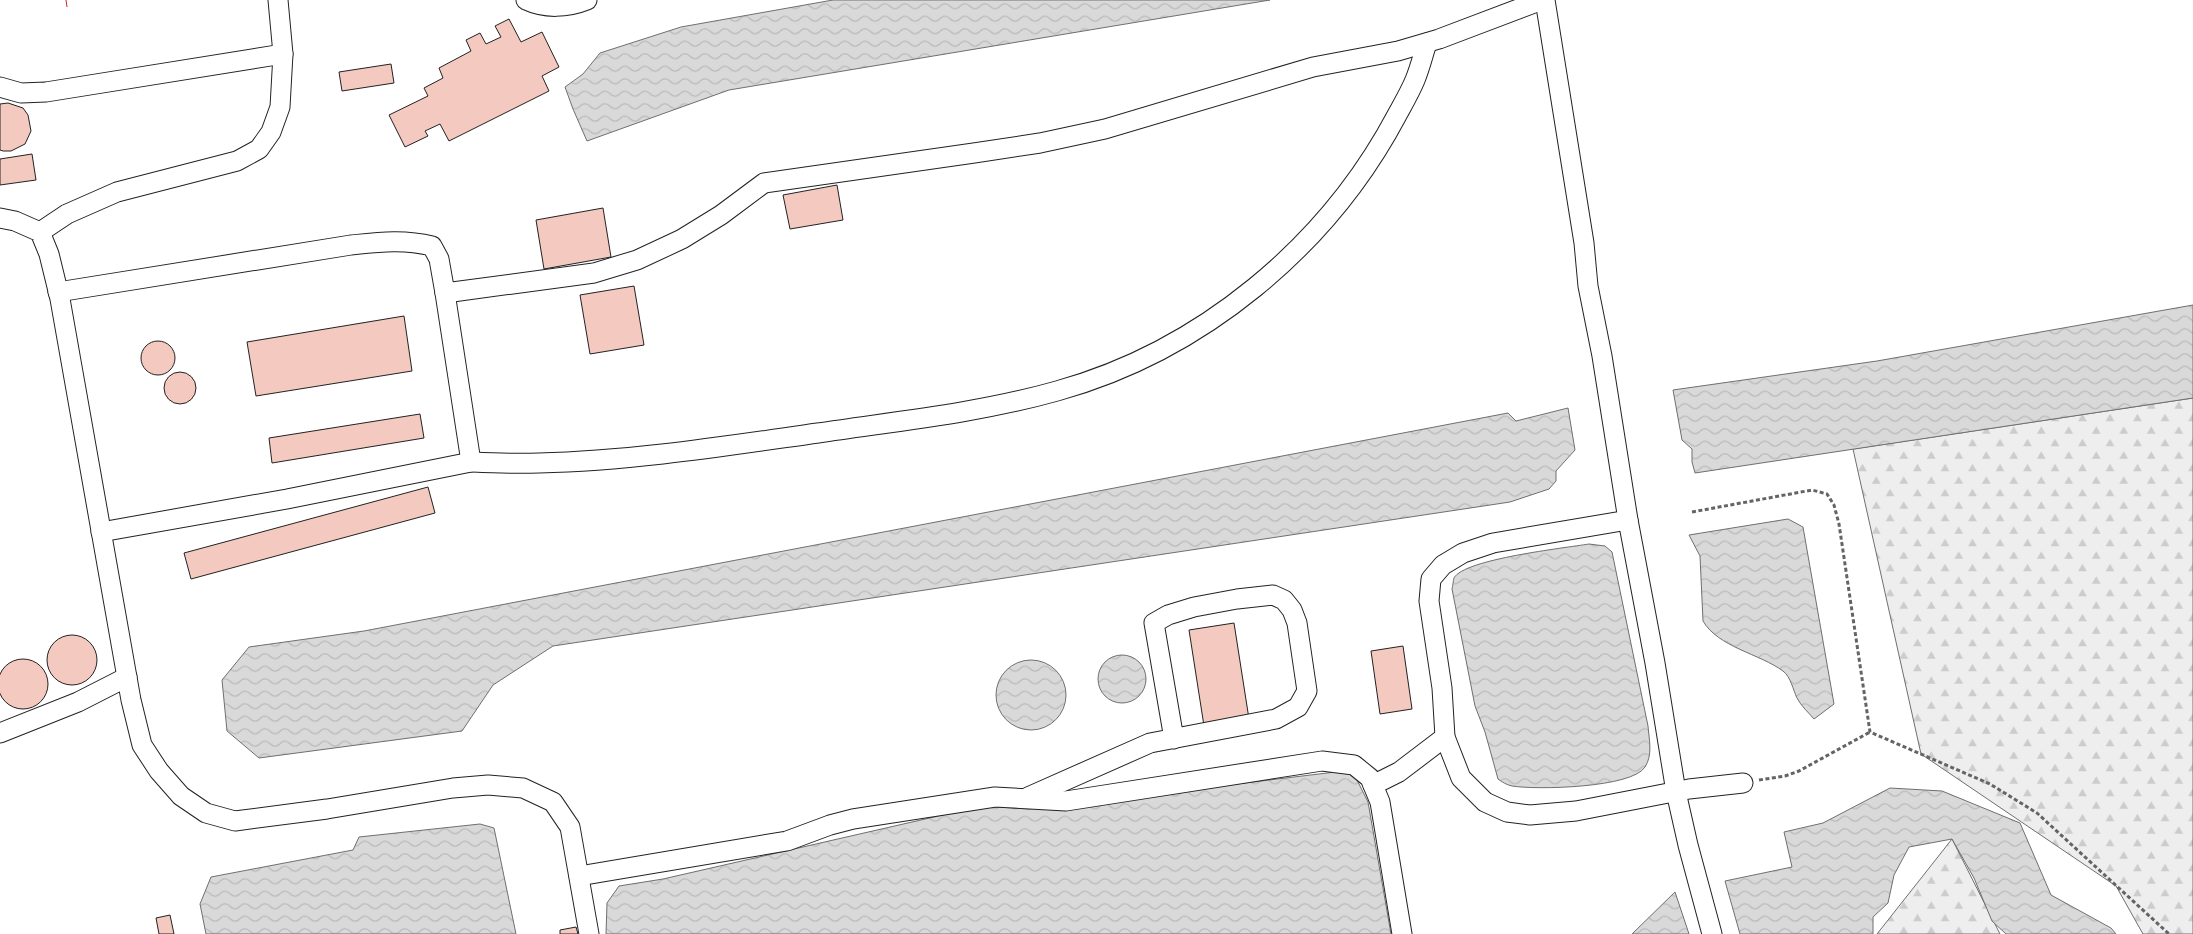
<svg xmlns="http://www.w3.org/2000/svg" width="2193" height="934" viewBox="0 0 2193 934" font-family="'Fira Sans Condensed',sans-serif">
	<style>
		.forest { fill: url(#forest-firs); stroke: #6f6f6f }
		.water { fill: url(#water-waves); stroke: #6f6f6f }
		.building { fill: #f3c9c0; stroke: #222 }
		.lines { fill: none; stroke-linecap: round; stroke-linejoin: round }
		.minor-casing { stroke: #222; stroke-width: 21 }
		.path { stroke: #646464; stroke-width: 3; stroke-dasharray: 4 2.5; stroke-linecap: butt }
		.minor { stroke: #fff; stroke-width: 19 }
		.power { stroke: #c62828; stroke-width: 1; stroke-dasharray: 18 4 2.5 4; stroke-linecap: butt }
	</style>
	<defs>
		<pattern id="forest-firs" width="22" height="20" patternUnits="userSpaceOnUse" patternTransform="scale(1.25)"><rect width="22" height="20" fill="#eee"/><path d="M5 1l3.5 6h-7zM16 11l3.5 6h-7z" fill="#ccc"/></pattern>
		<pattern id="water-waves" width="16" height="10" patternUnits="userSpaceOnUse" patternTransform="scale(1.25)"><rect width="16" height="10" fill="#d9d9d9"/><path d="M0 5q4-4 8 0t8 0" fill="none" stroke="#bababa"/></pattern>
	</defs>
	<rect width="100%" height="100%" fill="#fff"/>
	<g class="forest">
		<path d="M2193 398V934H2143L2116 886 1921 754 1853 449Z"/>
		<path d="M1952 839 2000 934H1877Z"/>
	</g>
	<g class="water">
		<path d="M833 0H1270L729 90 587 141 573 109 565 87 583 74 600 53 681 27Z"/>
		<path d="M2193 305V398L1695 473 1692 462V449L1682 440 1673 390 1877 361Z"/>
		<path d="M1568 408 1575 450 1556 471V481L1549 489 1510 502 553 646 493 685 462 731 259 758 227 731 222 680 249 647 364 631 1508 413 1516 421Z"/>
		<path d="M1788 519 1803 527 1834 704 1814 719C1809 713 1801 706 1797 698 1793 690 1791 677 1783 671 1760 654 1718 647 1703 621L1700 556 1689 535Z"/>
		<path d="M1589 544 1605 546 1612 552 1648 726C1649 739 1653 755 1645 767 1632 788 1536 790 1512 786 1507 785 1502 782 1498 779L1485 732 1475 706 1452 589C1453 586 1453 581 1454 578 1464 559 1565 548 1589 544Z"/>
		<circle cx="1122" cy="679" r="24"/>
		<circle cx="1031" cy="695" r="35"/>
		<path d="M1352 770 1368 802 1391 934H606L607 903 619 886 663 879 982 806 1029 809Z"/>
		<path d="M1890 788 1942 791 2020 823 2051 895 2111 928 2116 934H2006L1992 921 1974 878 1952 839 1909 847 1894 875 1888 903 1873 917V934H1740L1725 881 1792 867 1784 832 1823 823Z"/>
		<path d="M480 824 494 828 516 934H206L200 904 211 877 353 850 359 837Z"/>
		<path d="M1675 892 1689 934H1632Z"/>
	</g>
	<g class="building">
		<path d="M509 19 521 42 542 32 559 67 542 76 549 91 449 141 440 124 425 131 428 136 405 147 389 115 428 96 424 88 443 78 439 68 471 51 466 40 480 33 486 44 501 37 495 26Z"/>
		<path d="M391 64 394 83 342 91 339 72Z"/>
		<path d="M8 103 23 108 28 115 31 131 25 144 11 151H3L0 150V104Z"/>
		<path d="M32 154 36 180 0 185V159Z"/>
		<path d="M837 185 843 220 790 229 783 195Z"/>
		<path d="M603 208 611 257 544 269 536 220Z"/>
		<path d="M634 286 644 345 590 354 580 295Z"/>
		<path d="M404 316 412 371 256 396 247 342Z"/>
		<circle cx="158" cy="358" r="17"/>
		<circle cx="180" cy="388" r="16"/>
		<path d="M420 414 424 438 272 463 269 438Z"/>
		<path d="M428 487 435 513 191 579 184 553Z"/>
		<path d="M1234 623 1249 719 1204 726 1189 630Z"/>
		<circle cx="72" cy="660" r="25"/>
		<path d="M1403 646 1412 709 1380 714 1371 651Z"/>
		<circle cx="23" cy="684" r="25"/>
		<path d="M170 915 174 934H159L156 918Z"/>
		<path d="M576 927 578 934H560V930Z"/>
	</g>
	<g class="lines">
		<g class="minor-casing">
			<g id="minor">
				<path d="M526 0C545 9 567 8 587 0"/>
				<path d="M1545 0 1584 243 1588 286 1602 356 1628 520 1655 663 1676 792 1688 845 1712 934"/>
				<path d="M0 87 21 93 46 92 283 54"/>
				<path d="M0 218 15 221 40 232 49 254 60 299 131 700 142 745 159 771 181 796 206 813 235 821 327 809 453 788 488 785 523 788 553 802 570 827 589 934"/>
				<path d="M40 232 67 214 117 192 237 161 259 149 271 132 280 107 283 54 278 0"/>
				<path d="M58 292 351 245C380 242 404 239 432 246L439 259 445 293 594 273 637 260 682 239 721 215 764 183 974 153 1040 143 1105 129 1313 67 1398 51 1439 39 1542 0"/>
				<path d="M471 462C494 463 516 464 539 463 632 461 726 446 818 433 898 421 979 413 1057 391 1201 351 1327 247 1397 115 1403 104 1410 92 1415 80 1420 68 1423 55 1427 43"/>
				<path d="M1628 520 1493 543 1463 553 1443 565 1431 579 1429 601 1442 688 1445 737 1461 778 1485 802 1507 812 1530 815 1576 811 1689 789 1743 783"/>
				<path d="M101 532 287 499 471 462 445 293"/>
				<path d="M0 733 78 702 127 677"/>
				<path d="M1373 785 1399 772 1445 737"/>
				<path d="M1028 797 1150 743 1276 719 1298 707 1307 691 1297 623 1292 610 1284 600 1273 595 1237 599 1194 607 1168 615 1154 623 1174 739"/>
				<path d="M579 876 787 841 830 825 853 819 995 797 1066 801 1322 761 1354 765 1370 778 1380 802 1402 934"/>
			</g>
		</g>
		<g class="path">
			<path d="M1692 512 1812 490 1827 494 1834 505 1839 524 1870 732 1990 784 2037 813 2169 934"/>
			<path d="M1759 780 1785 776 1799 771 1870 732"/>
		</g>
		<use href="#minor" class="minor"/>
		<path class="power" d="M66 0 67 7"/>
	</g>
</svg>
